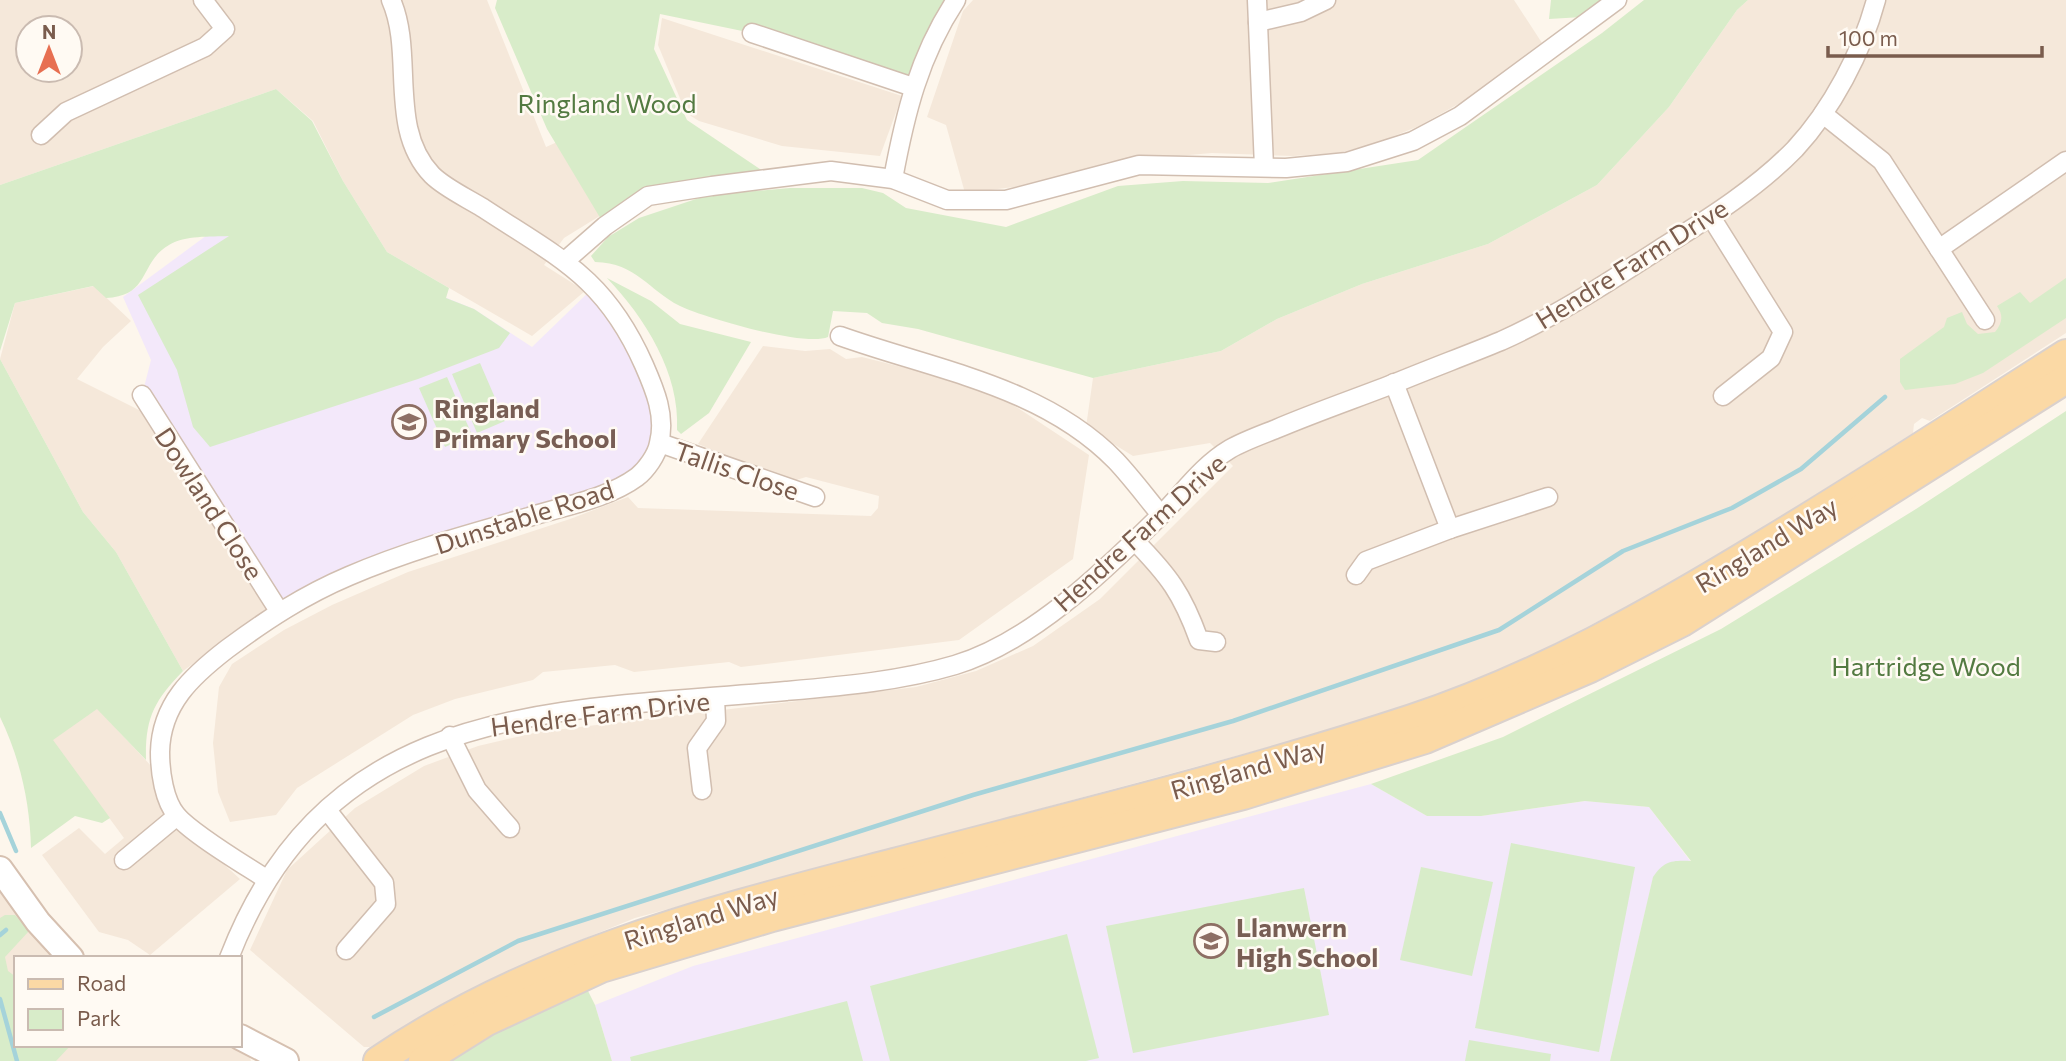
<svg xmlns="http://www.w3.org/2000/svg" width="2066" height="1061" viewBox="0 0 2066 1061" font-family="Commissioner,sans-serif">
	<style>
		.residential { fill: #f5e8da; fill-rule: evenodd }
		.education { fill: #f3e8fa }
		.green { fill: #d8ecc9 }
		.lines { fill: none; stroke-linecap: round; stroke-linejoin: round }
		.stream { stroke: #a5d3da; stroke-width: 4.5 }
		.street-casing { stroke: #d1beb0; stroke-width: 21 }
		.secondary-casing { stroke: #d6c0b0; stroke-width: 28 }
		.primary-casing { stroke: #dad1cd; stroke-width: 32 }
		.street { stroke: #fff; stroke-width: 18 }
		.secondary { stroke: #fff; stroke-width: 24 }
		.primary { stroke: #fbd9a5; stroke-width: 28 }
		.labels { text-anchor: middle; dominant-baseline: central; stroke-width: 5; stroke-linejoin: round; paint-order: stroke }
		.park-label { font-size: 26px; fill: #537a41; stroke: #fffaf3 }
		.street-label { font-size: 26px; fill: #7a5c4d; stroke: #fffaf3 }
		.education-label { font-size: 26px; font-weight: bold; fill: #785e54; stroke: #fffaf3; text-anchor: start }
	</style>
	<rect width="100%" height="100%" fill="#fdf6ec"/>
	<g class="residential">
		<path d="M0 0H487L546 147 620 114 650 185 564 238 544 265 585 291 532 336 387 252 343 181 313 121 276 89 0 185ZM28 28H70V70H28Z"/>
		<path d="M973 0H1514L1542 43 1469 98 1419 126 1374 144 1338 153 1293 156 1212 153 1107 162 1047 183 965 193 946 125 927 117 963 11Z"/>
		<path d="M1748 0H2066V333L1930 421 1922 418 1914 424 1913 433 1687 576 1520 661 1437 695 1336 729 635 918 559 949 458 997 370 1047H364L250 950 287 870 355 808 424 766 478 746 538 732 916 687 976 671 1033 646 1100 599 1233 466 1210 443 1133 456 1086 427 1093 378 1221 351 1277 319 1362 284 1488 244 1597 185 1669 107 1737 10Z"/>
		<path d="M662 18 902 96 880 156 782 146 699 121 686 113 658 45Z"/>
		<path d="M94 286 131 321 103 347 77 379 143 412 271 607 183 671 116 552 83 512 0 359 15 303Z"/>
		<path d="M763 346 805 351 830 349 846 359 862 357 989 389 1089 455 1073 559 959 640 741 667 729 662 634 672 615 665 543 672 533 680 455 699 413 715 297 788 276 815 230 822 218 792 213 743 219 687 232 664 284 630 332 605 408 572 570 519 628 497 638 508 871 516 878 508 879 496 806 477 790 482 698 444Z"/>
		<path d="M97 708 153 768 163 809 240 879 150 955 128 940 99 932 42 855 79 828 105 854 124 838 52 740Z"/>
		<path d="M0 869 71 958H16V1045H240L243 1038 251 1061H0Z"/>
	</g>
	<g class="education">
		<path d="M237 213 474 309 532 347 595 286 642 360 660 443 637 476 279 611 142 395 151 360 123 297Z"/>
		<path d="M1371 784 1427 816H1481L1586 801 1649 807 1691 862 1653 878 1610 1061H612L595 1005 693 966Z"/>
	</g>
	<g class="green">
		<path d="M497 0H956L913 87 752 33 660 14 654 49 687 120 775 179 649 196 605 226 547 129 495 8Z"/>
		<path d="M1551 0H1617L1599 16 1549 19Z"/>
		<path d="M1644 0H1748L1737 10 1669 107 1597 185 1488 244 1362 284 1277 319 1221 351 1093 378 918 329 882 323 867 313 833 311 828 337C805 347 705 318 680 306 648 290 637 263 595 262L591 256 608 237 639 218 708 195 790 188H862L883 193 906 208 1006 227 1118 186 1183 181 1268 183 1418 160 1602 33Z"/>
		<path d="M276 89 312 121 343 181 387 252 449 288 446 298 474 309 510 333 499 348 418 379 210 447 193 427 177 370 138 295 229 236C210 237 185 235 169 245 139 262 151 296 106 298L93 286 15 303 0 351V185Z"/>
		<path d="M607 278 651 301 680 324 751 342 709 413 681 434 677 430C680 373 645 318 607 278Z"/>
		<path d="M2066 278V318L1983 373 1955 384 1905 390 1900 382V359L1944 327 1947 318 1962 312 1967 324 1978 334 1995 332C2002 323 2004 316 1997 306L2020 292 2030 303Z"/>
		<path d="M0 359 83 512 116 552 183 671C154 701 145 718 146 760L97 709 53 740 110 818 102 823 75 816 31 848C30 803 20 758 0 717Z"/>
		<path d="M480 363 505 421 477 433 452 374Z"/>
		<path d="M447 377 472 435 445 447 419 388Z"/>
		<path d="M2066 411V1061H1610L1653 877C1664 861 1672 860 1691 861L1649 807 1585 801 1481 816H1427L1371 784 1503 737 1721 629 1916 509Z"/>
		<path d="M1511 843 1635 867 1599 1052 1475 1028Z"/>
		<path d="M1421 867 1493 882 1472 976 1400 960Z"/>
		<path d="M1304 888 1329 1015 1133 1053 1106 926Z"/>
		<path d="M5 915H15L29 931 5 957 8 971 16 977V1045H71L56 1061H0V918Z"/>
		<path d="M1067 934 1099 1058 1086 1061H890L870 986Z"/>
		<path d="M586 987 595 1005 612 1061H440Z"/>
		<path d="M847 1001 863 1061H631L630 1057Z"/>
		<path d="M1469 1040 1551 1054 1550 1061H1465Z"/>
	</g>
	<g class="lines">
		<g class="stream">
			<path d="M0 813 16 851"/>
			<path d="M0 935 6 930"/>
			<path d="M0 999 17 1061"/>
			<path d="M374 1017 518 941 973 795 1233 721 1499 630 1623 551 1732 508 1801 469 1885 397"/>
		</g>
		<g class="street-casing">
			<g id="street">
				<path d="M1257 0 1264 167"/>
				<path d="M1258 22 1301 12 1326 0"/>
				<path d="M752 33 913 87"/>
				<path d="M1823 114 1882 161 1985 320"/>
				<path d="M41 135 66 112 205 47 225 29 203 0"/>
				<path d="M893 179C905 114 919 56 956 0"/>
				<path d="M1711 217 1783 332 1771 358 1723 396"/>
				<path d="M1939 249 2066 161"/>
				<path d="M565 261 605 226 648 196 712 186 831 171 893 179 947 200H1006L1139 165 1286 168 1347 162 1413 141 1460 116 1617 0"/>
				<path d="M840 336C935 370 1043 386 1116 461 1132 478 1146 497 1161 515"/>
				<path d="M1394 383 1450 529"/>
				<path d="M142 395 279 611"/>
				<path d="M660 443 815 497"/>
				<path d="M1134 540C1169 576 1182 593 1199 640L1216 642"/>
				<path d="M1356 575 1366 561 1450 529 1548 497"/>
				<path d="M450 736 477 790 510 828"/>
				<path d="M702 790 697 748 716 721 715 698"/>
				<path d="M327 810 384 883 386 904 346 950"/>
				<path d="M124 860 177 816"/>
				<path d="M266 879C243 864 194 835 177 816 164 801 160 772 160 752 161 704 192 676 227 649 266 620 304 595 349 576 407 551 469 534 529 517 564 506 607 499 637 477 646 470 657 455 659 443 666 416 655 390 644 365 605 277 559 258 483 208 467 198 445 188 432 175 387 128 415 54 391 0"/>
				<path d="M229 958C329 700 553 712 786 691 843 686 901 681 955 665 1031 642 1102 573 1158 518 1182 495 1200 467 1230 449 1244 441 1261 435 1276 429 1316 412 1357 398 1398 382 1432 368 1467 355 1501 341 1559 315 1613 279 1666 245 1711 217 1758 187 1795 149 1832 109 1862 52 1876 0"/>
			</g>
		</g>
		<g class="secondary-casing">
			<g id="secondary">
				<path d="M0 869 38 922 71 958"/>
				<path d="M240 1037 286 1061"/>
			</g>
		</g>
		<g class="primary-casing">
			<g id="primary">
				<path d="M378 1061C538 953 711 911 894 863 1068 817 1242 775 1412 719 1539 677 1655 611 1768 542 1869 481 1967 417 2066 354"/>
				<path d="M423 1061 487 1021 601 968 772 917 1243 795 1425 739 1590 668 1682 622 2066 379"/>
			</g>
		</g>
		<use href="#street" class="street"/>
		<use href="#secondary" class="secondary"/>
		<use href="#primary" class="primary"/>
	</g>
	<defs>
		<g id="school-ring" transform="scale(1.75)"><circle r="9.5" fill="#fffaf3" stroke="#8d6e63" stroke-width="1.5"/><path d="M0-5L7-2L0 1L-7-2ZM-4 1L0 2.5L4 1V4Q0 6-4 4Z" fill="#8d6e63"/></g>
	</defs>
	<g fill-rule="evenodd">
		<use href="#school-ring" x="409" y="422"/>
		<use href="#school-ring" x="1211" y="941"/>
	</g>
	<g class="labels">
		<g class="park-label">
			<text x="607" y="102">Ringland Wood</text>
			<text x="1926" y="665">Hartridge Wood</text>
		</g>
		<g class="street-label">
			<text transform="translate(1631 263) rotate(-32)">Hendre Farm Drive</text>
			<text transform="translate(737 470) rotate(19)">Tallis Close</text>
			<text transform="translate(210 503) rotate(57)">Dowland Close</text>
			<text transform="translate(524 516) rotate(-18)">Dunstable Road</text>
			<text transform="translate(1139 532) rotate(-42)">Hendre Farm Drive</text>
			<text transform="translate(1766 544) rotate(-31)">Ringland Way</text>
			<text transform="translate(600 713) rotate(-7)">Hendre Farm Drive</text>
			<text transform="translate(1248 768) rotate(-16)">Ringland Way</text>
			<text transform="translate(701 917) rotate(-17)">Ringland Way</text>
		</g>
		<g class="education-label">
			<text x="434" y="407">Ringland<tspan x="434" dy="30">Primary School</tspan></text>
			<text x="1236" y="926">Llanwern<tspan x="1236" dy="30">High School</tspan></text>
		</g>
	</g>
	<rect x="14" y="956" width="228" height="91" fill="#fffaf3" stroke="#cabbb1" stroke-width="2"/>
	<rect x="28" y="979" width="35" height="10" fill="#fbd9a5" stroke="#cabbb1" stroke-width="2"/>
	<text x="77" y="991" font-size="21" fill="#7a5c4d">Road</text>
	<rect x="28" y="1009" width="35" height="21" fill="#d8ecc9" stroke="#cabbb1" stroke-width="2"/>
	<text x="77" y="1026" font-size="21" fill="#7a5c4d">Park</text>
	<g transform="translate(49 49)"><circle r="33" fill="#fffaf3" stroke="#cabbb1" stroke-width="2"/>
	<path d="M0-5L12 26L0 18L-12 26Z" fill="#e76f51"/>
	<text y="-10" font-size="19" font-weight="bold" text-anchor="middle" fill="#7a5c4d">N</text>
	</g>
	<path d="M1828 46v10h214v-10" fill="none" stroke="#7a5c4d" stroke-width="3.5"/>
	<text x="1839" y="46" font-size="21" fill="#7a5c4d" stroke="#fffaf3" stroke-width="5" paint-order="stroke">100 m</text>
</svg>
